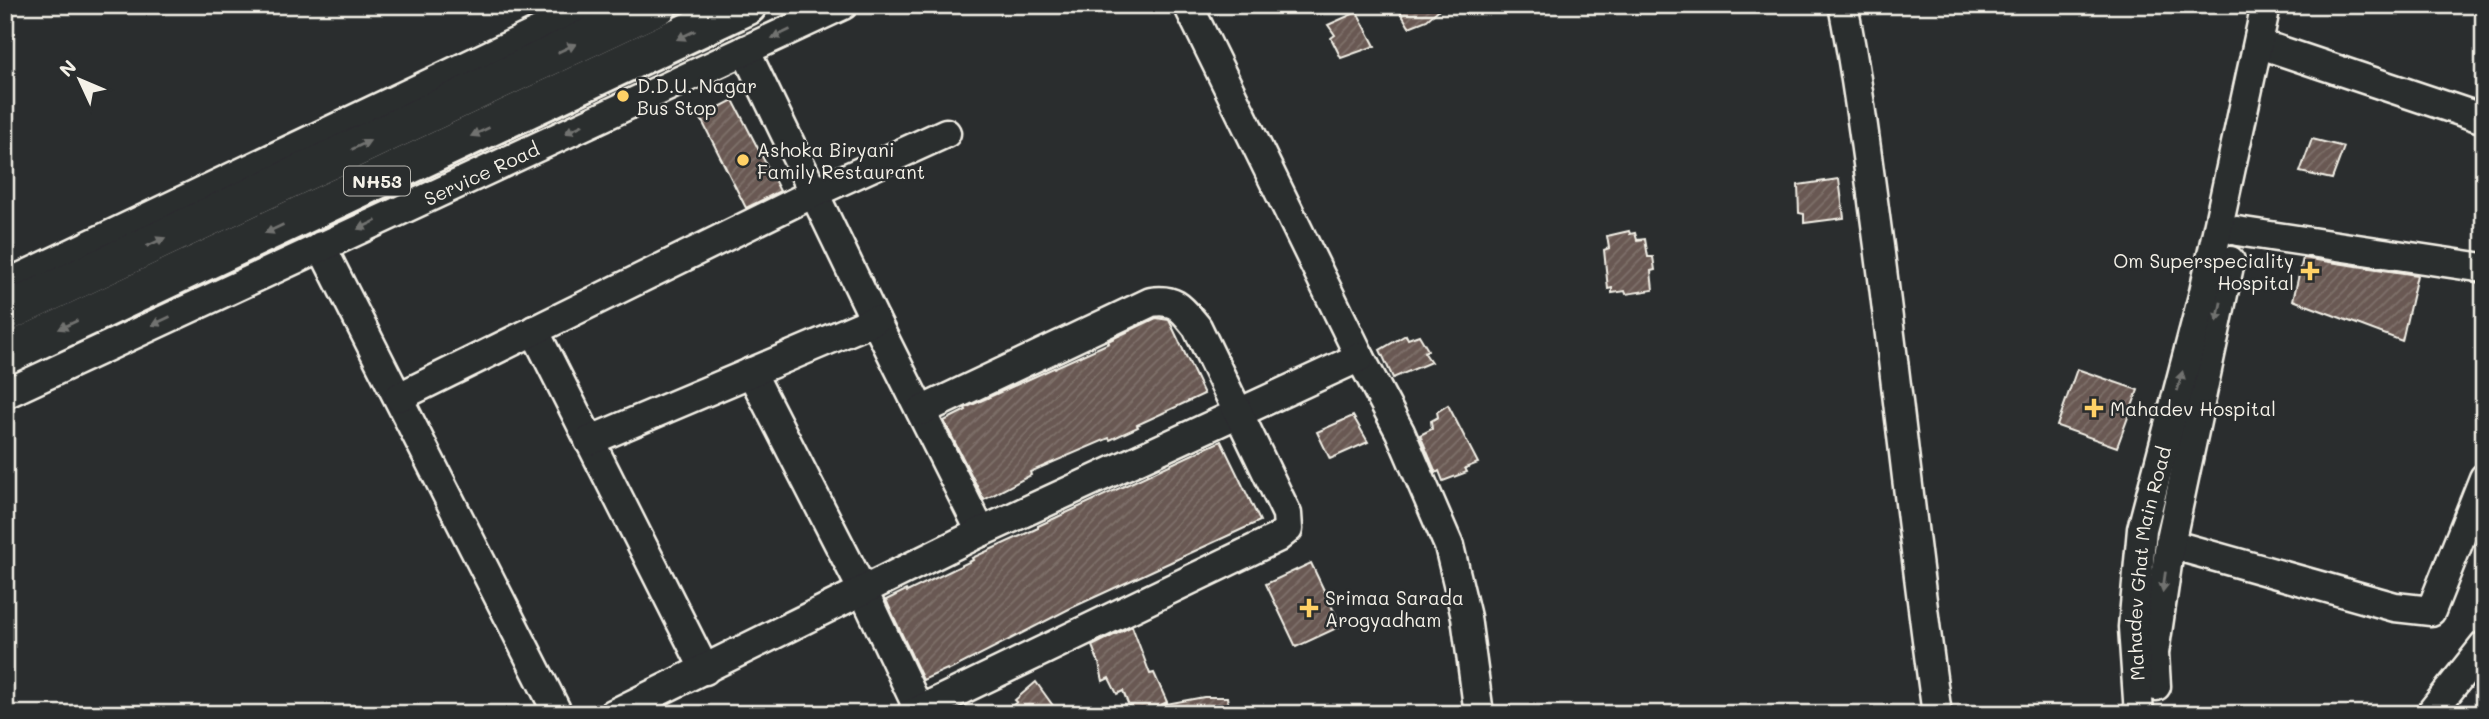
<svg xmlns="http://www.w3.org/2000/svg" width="2489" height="719" viewBox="0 0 2489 719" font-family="Mali,sans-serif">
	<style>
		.building { fill: url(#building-hatch); stroke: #f4f1e8; stroke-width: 2 }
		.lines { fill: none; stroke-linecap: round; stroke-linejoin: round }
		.minor-casing { stroke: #f4f1e8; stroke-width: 33 }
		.highway-casing { stroke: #f4f1e8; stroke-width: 44 }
		.minor { stroke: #2a2d2e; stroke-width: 28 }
		.highway { stroke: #2a2d2e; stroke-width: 38 }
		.oneway { fill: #71726f }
		.poi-dot { fill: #ffd166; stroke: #2a2d2e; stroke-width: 2.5 }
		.labels { text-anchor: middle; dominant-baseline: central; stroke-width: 5; stroke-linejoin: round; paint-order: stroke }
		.shield { fill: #2a2d2e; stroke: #b7b6b0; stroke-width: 2 }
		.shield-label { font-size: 18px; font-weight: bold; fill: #f4f1e8 }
		.poi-label { font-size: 19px; fill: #f4f1e8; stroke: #2a2d2e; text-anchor: start }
		.street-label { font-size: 19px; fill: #f4f1e8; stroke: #2a2d2e }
	</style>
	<defs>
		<pattern id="building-hatch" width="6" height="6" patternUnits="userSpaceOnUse" patternTransform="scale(1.75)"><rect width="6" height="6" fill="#695952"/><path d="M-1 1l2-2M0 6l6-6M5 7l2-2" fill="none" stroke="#7f716b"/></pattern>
	</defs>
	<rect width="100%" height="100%" fill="#2a2d2e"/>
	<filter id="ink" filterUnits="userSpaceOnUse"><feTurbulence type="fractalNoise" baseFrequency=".0143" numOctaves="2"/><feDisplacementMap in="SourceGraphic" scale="14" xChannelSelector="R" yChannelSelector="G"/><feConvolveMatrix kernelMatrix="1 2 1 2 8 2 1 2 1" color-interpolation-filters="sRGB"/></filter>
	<g filter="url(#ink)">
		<g class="building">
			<path d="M1396 5H1444L1427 20 1409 27Z"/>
			<path d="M1357 12 1375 46 1341 58 1331 38 1335 35 1328 25Z"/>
			<path d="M733 100 780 191 746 208 700 117Z"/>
			<path d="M2312 139 2344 147 2332 179 2300 172Z"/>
			<path d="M1839 179 1844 218 1804 223V214L1799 213 1798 185Z"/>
			<path d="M1629 231 1630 234 1635 233 1637 240 1645 239 1648 257H1653L1655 270 1651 271 1653 290 1626 294 1625 291 1612 293V288L1608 289 1604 250 1609 248 1607 236Z"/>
			<path d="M2303 258 2417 275 2402 341 2293 300Z"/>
			<path d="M1156 318 1169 320 1204 394 1137 425 1138 427 1110 440 1109 438 1030 472 1031 475 984 500 944 421 966 410 965 408 1109 343 1108 341Z"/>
			<path d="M1406 335 1408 339 1419 335 1428 350 1424 352 1431 362 1393 378 1380 350Z"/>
			<path d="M2077 369 2138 390 2117 447 2057 426Z"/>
			<path d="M1448 405 1478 463 1465 468 1467 472 1443 481 1439 471 1436 473 1420 435 1432 429 1431 421 1438 417 1437 412Z"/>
			<path d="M1353 416 1368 442 1330 459 1317 432Z"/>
			<path d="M1221 441 1260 521 1069 609 948 671 947 669 923 680 886 600 906 590 907 592 973 560 972 558 1038 528V526Z"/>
			<path d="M1311 563 1341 626 1296 647 1266 584Z"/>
			<path d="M1132 626 1150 674 1154 673 1167 702 1161 705 1204 697H1227L1230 714H1156V707L1139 714H1132L1123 691 1117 694 1109 678 1103 681 1099 663 1092 646Z"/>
			<path d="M1036 682 1059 714H1001L1017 702 1015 700Z"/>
		</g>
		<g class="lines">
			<g class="minor-casing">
				<g id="minor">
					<path d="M1188 5 1360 357 1400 432 1449 546 1466 617 1479 714"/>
					<path d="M1843 5C1859 85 1868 166 1879 246 1899 402 1915 558 1937 714"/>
					<path d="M2275 49 2484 119"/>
					<path d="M745 50 875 320 981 532"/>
					<path d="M2237 231 2484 268"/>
					<path d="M321 246 558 714"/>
					<path d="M5 285 595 5"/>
					<path d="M534 330 705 670"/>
					<path d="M751 372 863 591 919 710"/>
					<path id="s1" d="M5 394 843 5"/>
					<path d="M399 397 814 193 946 133"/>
					<path d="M589 441 875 320"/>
					<path d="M2170 544 2395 607 2431 611 2484 478"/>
					<path d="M2156 686 2154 653 2170 544 2230 261"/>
					<path d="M613 714 981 532 1360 357"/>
					<path d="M911 714 1277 538 1288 529 1287 514 1197 327C1182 309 1176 298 1151 302L921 411"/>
					<path id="s2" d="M2139 714 2133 627 2142 529 2204 292 2266 5"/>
					<path d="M2430 714 2484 646"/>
				</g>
			</g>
			<g class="highway-casing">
				<g id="highway">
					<path d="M5 313 658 5"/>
					<path d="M5 355 747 5"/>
				</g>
			</g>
			<use href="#minor" class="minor"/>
			<use href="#highway" class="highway"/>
		</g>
		<defs><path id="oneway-solid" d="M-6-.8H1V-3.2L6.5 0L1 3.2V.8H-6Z" transform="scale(1.75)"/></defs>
		<g class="oneway">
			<use href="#oneway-solid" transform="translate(781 34) rotate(155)"/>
			<use href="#oneway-solid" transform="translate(686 35) rotate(154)"/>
			<use href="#oneway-solid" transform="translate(567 48) rotate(-25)"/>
			<use href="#oneway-solid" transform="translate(574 129) rotate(155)"/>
			<use href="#oneway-solid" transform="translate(480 132) rotate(155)"/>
			<use href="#oneway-solid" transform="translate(361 145) rotate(-25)"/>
			<use href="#oneway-solid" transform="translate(367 225) rotate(155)"/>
			<use href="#oneway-solid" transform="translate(274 229) rotate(155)"/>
			<use href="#oneway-solid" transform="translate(156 242) rotate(-25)"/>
			<use href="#oneway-solid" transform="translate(2219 312) rotate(102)"/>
			<use href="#oneway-solid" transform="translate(161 321) rotate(155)"/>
			<use href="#oneway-solid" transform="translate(68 325) rotate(155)"/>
			<use href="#oneway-solid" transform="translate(2180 381) rotate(-75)"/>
			<use href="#oneway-solid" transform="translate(2164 582) rotate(98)"/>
		</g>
	</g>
	<g class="poi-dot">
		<circle cx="623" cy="96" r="7"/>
		<circle cx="743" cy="160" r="7"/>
		<path d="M2306.5 260.5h7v7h7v7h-7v7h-7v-7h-7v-7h7z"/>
		<path d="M2090.5 397.5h7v7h7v7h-7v7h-7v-7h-7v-7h7z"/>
		<path d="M1305.5 597.5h7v7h7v7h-7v7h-7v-7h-7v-7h7z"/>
	</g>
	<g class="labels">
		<rect class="shield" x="344" y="166.5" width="66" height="29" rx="5"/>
		<g class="shield-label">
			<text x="377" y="181">NH53</text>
		</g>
		<g class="poi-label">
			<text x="637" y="85">D.D.U. Nagar<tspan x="637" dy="22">Bus Stop</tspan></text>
			<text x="757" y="149">Ashoka Biryani<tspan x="757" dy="22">Family Restaurant</tspan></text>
			<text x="2294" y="260" text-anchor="end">Om Superspeciality<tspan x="2294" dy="22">Hospital</tspan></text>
			<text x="2110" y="408">Mahadev Hospital</text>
			<text x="1325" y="597">Srimaa Sarada<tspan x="1325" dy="22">Arogyadham</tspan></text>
		</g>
		<g class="street-label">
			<text stroke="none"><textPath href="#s1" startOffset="525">Service Road</textPath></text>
			<text stroke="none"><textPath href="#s2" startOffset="152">Mahadev Ghat Main Road</textPath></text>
		</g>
	</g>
	<rect width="2489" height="719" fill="none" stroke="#2a2d2e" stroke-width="28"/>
	<rect x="14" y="14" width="2461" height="691" fill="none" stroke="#f4f1e8" stroke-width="2.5" filter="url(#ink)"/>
	<g transform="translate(80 80) rotate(314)" stroke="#2a2d2e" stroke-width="5" paint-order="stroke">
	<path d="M0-5L12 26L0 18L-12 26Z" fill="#f4f1e8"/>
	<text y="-10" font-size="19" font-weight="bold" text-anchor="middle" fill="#f4f1e8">N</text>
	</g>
</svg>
